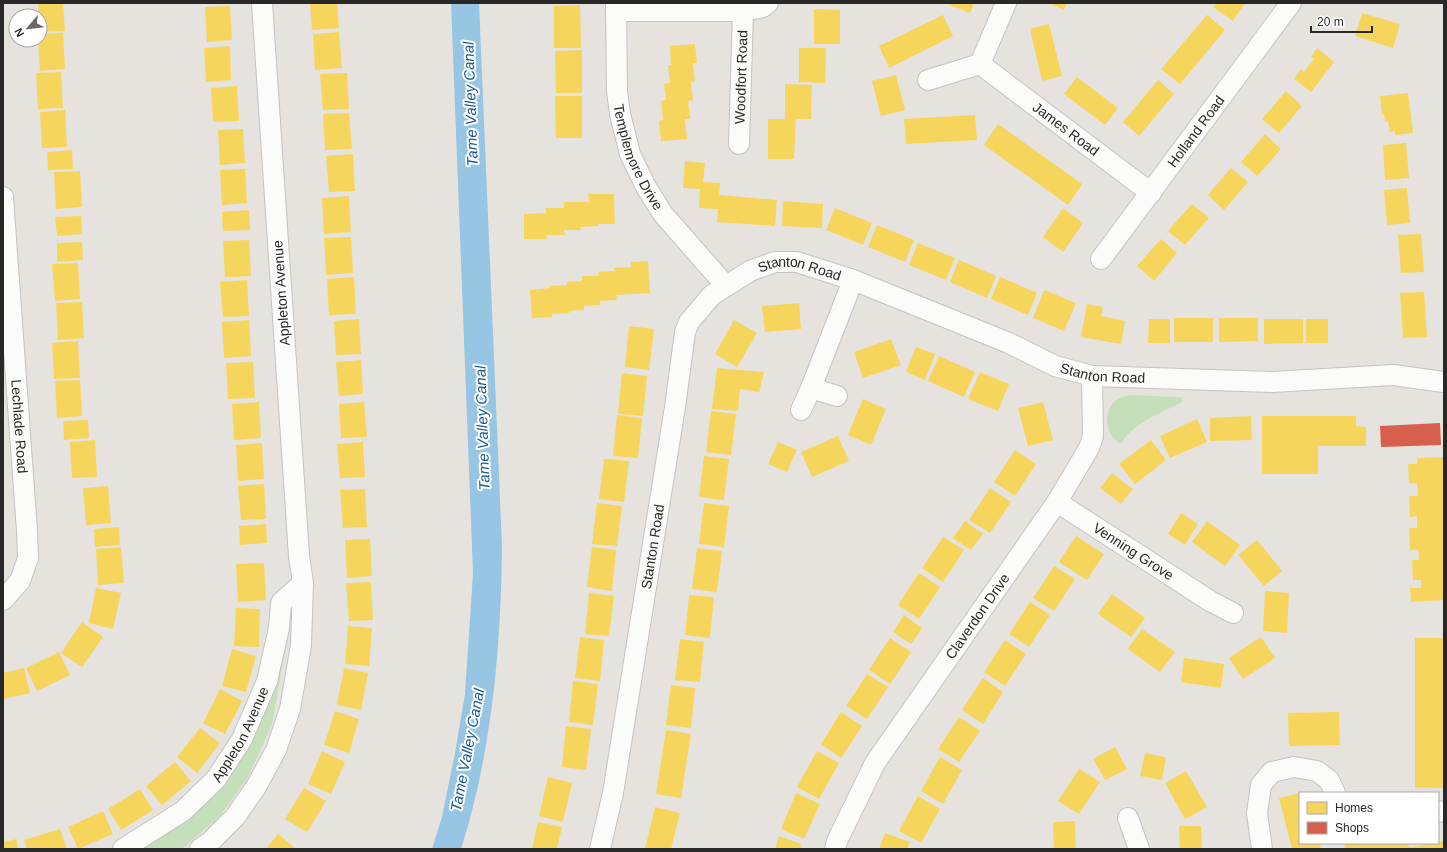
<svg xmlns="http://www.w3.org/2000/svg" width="1447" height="852" viewBox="0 0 1447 852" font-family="Helvetica,sans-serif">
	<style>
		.green { fill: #c4dfb9 }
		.water { fill: #96c6e3 }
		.homes { fill: #f6d55c }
		.shops { fill: #d6604d }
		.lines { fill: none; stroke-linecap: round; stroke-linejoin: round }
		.minor-casing { stroke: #c4c2c3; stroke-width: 22 }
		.minor { stroke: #fbfbfa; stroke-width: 20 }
		.labels { text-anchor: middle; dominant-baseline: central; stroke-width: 4; stroke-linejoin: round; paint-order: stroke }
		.street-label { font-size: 14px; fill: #282828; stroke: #fff }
		.water-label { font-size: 15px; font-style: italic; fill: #16568d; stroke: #fff }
	</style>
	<rect width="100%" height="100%" fill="#e6e3de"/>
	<g class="green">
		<path d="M1133 395 1177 397 1182 398V402C1163 412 1131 424 1121 444 1104 435 1102 409 1118 399 1123 396 1128 395 1133 395Z"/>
		<path d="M291 616 272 725 247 779 219 817 182 849H134L232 770 284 617Z"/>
	</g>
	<path class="water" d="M451 3H479L502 546C501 648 492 752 461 849H432L442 817 455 753 465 694 473 573Z"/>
	<g class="homes">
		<path d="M38 3H63L65 31 40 32V16H39Z"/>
		<path d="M310 3H337L339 28 312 30Z"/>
		<path d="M945 3H974L970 13Z"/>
		<path d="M1049 3H1067L1064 10Z"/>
		<path d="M1216 3H1245L1233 21 1213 7Z"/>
		<path d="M580 5 581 48H554V6Z"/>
		<path d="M230 6 232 40 207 42 205 7Z"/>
		<path d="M814 9 840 10V44H814Z"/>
		<path d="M1362 13 1400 24 1393 48 1355 36Z"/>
		<path d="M943 15 953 36 889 68 879 46Z"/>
		<path d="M1207 15 1225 30 1180 84 1161 69Z"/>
		<path d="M1049 24 1062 76 1042 81 1030 29Z"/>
		<path d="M339 32 342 68 315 70 313 34Z"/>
		<path d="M63 33 65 69 40 71 38 40H40V34Z"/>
		<path d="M695 44 697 63H693L695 82H691L693 100 688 101 690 119H685L687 139 661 141 659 121 663 120 661 101 666 100 664 84 670 83 668 65H671L670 46Z"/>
		<path d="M230 46 231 80 206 82 204 48Z"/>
		<path d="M799 48H826L825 83 799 82Z"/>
		<path d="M1317 48 1334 62 1311 92 1294 79 1301 69 1304 72 1314 59 1311 57Z"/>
		<path d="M582 50V93H556L555 51Z"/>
		<path d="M61 72 63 108 38 109 36 73Z"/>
		<path d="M347 73 349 109 323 110 320 74Z"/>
		<path d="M896 75 905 110 881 116 872 81Z"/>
		<path d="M1077 77 1118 108 1105 125 1064 94Z"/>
		<path d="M1158 80 1174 94 1139 136 1123 122Z"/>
		<path d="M785 84 812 85 811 119H796L794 159H768V119H785Z"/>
		<path d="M237 86 239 121 213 122 211 88Z"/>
		<path d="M1286 91 1302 106 1279 133 1262 119Z"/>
		<path d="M1408 93 1413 133 1395 135V131L1390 132 1388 121 1385 122 1384 114 1382 115 1380 96Z"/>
		<path d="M555 96H582V138H556Z"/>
		<path d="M65 110 67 147 42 148 40 112Z"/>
		<path d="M349 113 352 149 325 150 323 114Z"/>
		<path d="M975 115 977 140 906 144 904 119Z"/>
		<path d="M998 124 1082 184 1068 205 984 145Z"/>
		<path d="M243 129 245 163 220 165 218 130Z"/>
		<path d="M1265 134 1281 149 1257 176 1241 162Z"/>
		<path d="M1406 143 1409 178 1385 180 1383 145Z"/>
		<path d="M72 150 73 169 48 170 47 152Z"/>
		<path d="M353 154 355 191 329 192 326 156Z"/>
		<path d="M685 161 705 163 703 182 720 183 719 195 777 200 775 226 717 222 718 209 699 208 700 189 683 188Z"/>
		<path d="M1231 168 1248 182 1224 210 1208 195Z"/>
		<path d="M245 169 247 203 222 205 220 170Z"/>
		<path d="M80 171 82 207 56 209 54 172Z"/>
		<path d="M1407 188 1410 223 1387 225 1384 190Z"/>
		<path d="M588 194H614L615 224H598L599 226 580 227 581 230H564L565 235H546L547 239H524V214L546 213V208H564V202H589Z"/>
		<path d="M349 196 351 232 324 234 322 198Z"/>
		<path d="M783 201 823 204 822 228 782 226Z"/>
		<path d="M1192 204 1209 218 1185 245 1168 231Z"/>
		<path d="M835 208 872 223 863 245 826 230Z"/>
		<path d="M1063 208 1083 223 1063 252 1043 237Z"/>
		<path d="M249 210 250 230 223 231 222 212Z"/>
		<path d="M81 216 82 234 57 236 55 217Z"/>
		<path d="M877 225 914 240 905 262 868 247Z"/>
		<path d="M1421 234 1424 272 1401 273 1398 235Z"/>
		<path d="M351 237 353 273 326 275 324 238Z"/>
		<path d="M1161 239 1177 253 1154 281 1137 266Z"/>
		<path d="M249 240 251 276 225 277 223 241Z"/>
		<path d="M82 242 83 260 57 262V243Z"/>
		<path d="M918 243 955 258 946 280 909 265Z"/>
		<path d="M959 260 996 276 987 298 950 282Z"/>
		<path d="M648 261 650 293 616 295 617 300 600 301V305L584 306V310L569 311V313L552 314V317L532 318 530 290 550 288V286L567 285V282L582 281V276H599L598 272 615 271 614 268 631 267V262Z"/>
		<path d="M78 263 80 299 55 301 52 264Z"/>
		<path d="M354 277 356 314 329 315 327 279Z"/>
		<path d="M1000 277 1037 293 1028 315 991 299Z"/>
		<path d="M247 280 249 316 223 317 220 282Z"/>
		<path d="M1044 290 1076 303 1064 331 1033 318Z"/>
		<path d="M1424 292 1427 337 1403 338 1400 293Z"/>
		<path d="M82 302 84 338 58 340 56 303Z"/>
		<path d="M799 303 801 329 765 332 762 306Z"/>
		<path d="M1087 304 1103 307 1101 316 1125 321 1121 344 1081 337Z"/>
		<rect x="1174" y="318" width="39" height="24"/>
		<path d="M1219 318H1258V341L1219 342Z"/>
		<path d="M359 319 361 354 336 355 334 321Z"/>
		<path d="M1149 319H1170V343H1148Z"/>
		<path d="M1264 319H1303V343L1264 344Z"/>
		<rect x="1306" y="319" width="22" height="24"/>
		<path d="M249 320 251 356 224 358 222 322Z"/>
		<path d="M734 320 757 333 737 367 715 354Z"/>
		<path d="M629 326 654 329 649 370 625 367Z"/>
		<path d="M891 339 901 365 863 378 854 352Z"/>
		<path d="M78 341 80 378 54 379 52 343Z"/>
		<path d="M916 347 935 354 925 380 906 372Z"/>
		<path d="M939 356 975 372 964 397 928 381Z"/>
		<path d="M361 360 363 394 339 396 336 362Z"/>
		<path d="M253 362 255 398 228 399 226 363Z"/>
		<path d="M717 368 764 372 759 392 740 389 738 411 712 409Z"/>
		<path d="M980 372 1009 384 998 411 968 399Z"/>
		<path d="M622 373 647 376 643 416 618 414Z"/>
		<path d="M80 380 82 416 57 418 55 381Z"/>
		<path d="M863 399 886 409 871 445 848 435Z"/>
		<path d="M259 402 261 438 234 440 232 404Z"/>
		<path d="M364 402 367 437 341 438 339 404Z"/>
		<path d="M1043 402 1053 440 1028 446 1018 408Z"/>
		<path d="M711 411 736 414 731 455 706 452Z"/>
		<path d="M617 415 642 418 638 458 613 456Z"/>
		<path d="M1251 416 1252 440 1210 441V418Z"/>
		<path d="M1262 416H1356V426L1366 427V446H1318V474H1262Z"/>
		<path d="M1197 419 1207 442 1170 458 1160 436Z"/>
		<path d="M88 420 89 438 64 440 63 421Z"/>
		<path d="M838 436 849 461 812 477 801 452Z"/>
		<path d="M95 440 97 477 72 478 70 442Z"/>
		<path d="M1151 440 1166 460 1135 484 1119 464Z"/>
		<path d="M363 442 365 477 340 478 337 444Z"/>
		<path d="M778 442 797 450 787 472 768 464Z"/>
		<path d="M262 443 264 479 238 481 236 445Z"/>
		<path d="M1015 450 1036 464 1015 496 994 482Z"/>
		<path d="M704 456 729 459 724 500 699 497Z"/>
		<path d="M1444 457V600L1411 602 1410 588H1421V580H1413L1412 560H1419L1418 549 1410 550 1409 528H1417V516L1410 517 1409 496H1418L1417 483H1409L1408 464H1417V458Z"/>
		<path d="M604 459 629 461 624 502 599 499Z"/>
		<path d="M1112 473 1133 489 1121 504 1100 488Z"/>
		<path d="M264 484 266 519 241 520 238 486Z"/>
		<path d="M108 486 111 523 86 525 83 488Z"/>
		<path d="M990 488 1011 502 990 533 969 520Z"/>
		<path d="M365 489 367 527 343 528 340 490Z"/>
		<path d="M597 503 622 506 617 546 592 544Z"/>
		<path d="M704 503 729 506 724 547 699 544Z"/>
		<path d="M1181 513 1198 524 1185 545 1168 534Z"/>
		<path d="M965 521 983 534 971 550 953 538Z"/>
		<path d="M1207 521 1240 545 1225 566 1192 542Z"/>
		<path d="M266 524 267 543 240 545 239 526Z"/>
		<path d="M119 527 120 545 95 547 94 529Z"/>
		<path d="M1076 536 1104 554 1087 580 1059 562Z"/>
		<path d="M943 537 964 550 943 582 922 568Z"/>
		<path d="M370 539 372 576 347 578 345 540Z"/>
		<path d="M1257 540 1282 571 1264 586 1238 555Z"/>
		<path d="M121 547 124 583 98 585 96 549Z"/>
		<path d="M592 547 616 550 612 591 587 587Z"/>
		<path d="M697 548 722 551 717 592 692 589Z"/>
		<path d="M264 563 266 600 238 602 236 564Z"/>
		<path d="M1054 566 1075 579 1054 611 1033 598Z"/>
		<path d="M919 573 940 587 919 619 898 605Z"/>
		<path d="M371 582 373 620 349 621 346 583Z"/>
		<path d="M96 588 121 593 113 629 89 623Z"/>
		<path d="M1265 591 1289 593 1287 633 1263 631Z"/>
		<path d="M589 593 614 596 609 636 585 634Z"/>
		<path d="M1112 594 1145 618 1131 637 1098 614Z"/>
		<path d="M689 595 714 597 710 638 685 635Z"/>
		<path d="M1030 602 1050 615 1029 647 1009 634Z"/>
		<path d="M236 608 260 609 259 647 234 646Z"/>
		<path d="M904 615 922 628 911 644 893 632Z"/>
		<path d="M82 622 103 637 82 667 61 653Z"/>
		<path d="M348 626 372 628 369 666 345 664Z"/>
		<path d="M1142 629 1175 652 1160 672 1128 649Z"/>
		<path d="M580 637 604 640 600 681 575 678Z"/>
		<path d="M1261 637 1275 658 1243 679 1229 658Z"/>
		<path d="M890 638 911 652 890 684 869 670Z"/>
		<rect x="1415" y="638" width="29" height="150"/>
		<path d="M680 639 704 642 700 682 675 680Z"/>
		<path d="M1005 640 1026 654 1005 686 984 672Z"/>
		<path d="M232 649 256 656 246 692 222 686Z"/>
		<path d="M59 652 70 675 37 691 26 668Z"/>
		<path d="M1184 658 1224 664 1221 688 1181 682Z"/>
		<path d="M24 668 30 693 3 699V673Z"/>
		<path d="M344 668 368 673 361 710 337 705Z"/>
		<path d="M867 674 888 687 867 719 846 706Z"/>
		<path d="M983 678 1003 692 983 724 962 710Z"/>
		<path d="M573 681 598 684 593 725 569 722Z"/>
		<path d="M671 685 695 688 691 728 666 725Z"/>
		<path d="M220 689 242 701 225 734 203 723Z"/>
		<path d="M335 711 359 719 349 753 324 745Z"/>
		<path d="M841 712 862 726 841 758 821 744Z"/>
		<path d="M1339 712 1340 745 1289 746 1288 713Z"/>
		<path d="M959 717 980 731 959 762 938 749Z"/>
		<path d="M566 726 591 729 586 770 562 767Z"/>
		<path d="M200 728 220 743 197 773 177 757Z"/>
		<path d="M666 730 691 734 681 798 656 794Z"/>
		<path d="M1115 747 1127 769 1105 780 1093 759Z"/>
		<path d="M322 751 345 762 331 794 308 784Z"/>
		<path d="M817 751 839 763 819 799 797 787Z"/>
		<path d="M1145 753 1166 757 1162 780 1140 776Z"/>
		<path d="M940 757 962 770 943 804 921 791Z"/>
		<path d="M175 762 191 781 162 805 146 786Z"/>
		<path d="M1079 769 1100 782 1079 814 1058 801Z"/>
		<path d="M1186 771 1207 807 1185 819 1165 783Z"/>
		<path d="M548 777 572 783 563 822 539 816Z"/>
		<path d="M304 788 326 801 307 832 285 819Z"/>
		<path d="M140 789 153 810 121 830 108 809Z"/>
		<path d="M796 793 820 804 804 839 781 829Z"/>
		<path d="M1300 793V843H1320L1321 849H1292L1279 798Z"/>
		<path d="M918 796 940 809 921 843 899 831Z"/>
		<path d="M655 807 680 813 671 849H645Z"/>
		<path d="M103 811 113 834 78 849 68 827Z"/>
		<path d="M1075 821 1076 849H1054L1053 822Z"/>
		<path d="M538 822 562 827 557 849H532Z"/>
		<path d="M1179 826H1201L1202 849H1180Z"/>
		<path d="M60 829 67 849H27L24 840Z"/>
		<path d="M885 833 910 842 907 849H879Z"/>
		<path d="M278 834 296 849H266Z"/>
		<path d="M779 836 801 844 800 849H775Z"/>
		<path d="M17 839 18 849H3V842Z"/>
		<path d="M1443 841 1444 849H1345L1344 843H1409V847L1438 843V842Z"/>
	</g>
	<path class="shops" d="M1440 423 1441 445 1381 447 1380 426Z"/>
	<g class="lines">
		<g class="minor-casing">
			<g id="minor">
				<path id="s1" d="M616 3 617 91 620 114 630 154 646 187 663 214 726 286"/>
				<path id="s2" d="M1006 3 980 64 1151 193"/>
				<path d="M616 11H743L763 7 768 3"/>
				<path d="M928 80 980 64"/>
				<path id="s3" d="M739 144 743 11"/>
				<path id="s4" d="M3 197 27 531 28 558 20 581 3 600"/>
				<path id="s5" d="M1101 259 1291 3"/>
				<path d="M811 388 837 396"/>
				<path d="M801 410 811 388 853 280"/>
				<path id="s6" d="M1057 502 1210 601 1233 613"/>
				<path d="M1438 811 1444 812"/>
				<path d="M1128 818 1139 849"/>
				<path id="s7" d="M123 849 183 811 216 779 242 739 267 681 279 628 281 603 303 583"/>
				<path d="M200 849 210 842 235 817 256 787 276 750 290 709 301 645 303 583 299 556 262 3"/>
				<path id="s8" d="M600 849 613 793 675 407 685 332 689 322 712 295 750 271 775 262H797L853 280 1009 343 1055 366 1092 376 1272 382 1393 375 1444 382"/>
				<path id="s9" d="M835 849 837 841 875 763 1057 502 1089 448 1093 436 1092 376"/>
				<path d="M1262 849 1257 813 1261 785 1272 772 1294 767 1317 771 1329 780 1335 793"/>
			</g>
		</g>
		<use href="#minor" class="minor"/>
	</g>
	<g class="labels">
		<g class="street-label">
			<text stroke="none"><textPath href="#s3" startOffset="67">Woodfort Road</textPath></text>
			<text stroke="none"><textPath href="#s2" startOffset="174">James Road</textPath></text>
			<text stroke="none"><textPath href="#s5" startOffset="159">Holland Road</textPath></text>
			<text stroke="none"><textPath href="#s1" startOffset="158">Templemore Drive</textPath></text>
			<text stroke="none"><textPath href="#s8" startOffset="667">Stanton Road</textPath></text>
			<text transform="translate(281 293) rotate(-94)">Appleton Avenue</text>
			<text stroke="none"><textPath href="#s8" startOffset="991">Stanton Road</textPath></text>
			<text stroke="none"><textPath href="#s4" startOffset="230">Lechlade Road</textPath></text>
			<text stroke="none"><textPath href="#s8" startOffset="307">Stanton Road</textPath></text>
			<text stroke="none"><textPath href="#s6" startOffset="91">Venning Grove</textPath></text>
			<text stroke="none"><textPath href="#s9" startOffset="274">Claverdon Drive</textPath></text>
			<text stroke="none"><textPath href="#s7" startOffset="168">Appleton Avenue</textPath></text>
		</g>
		<g class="water-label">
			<text transform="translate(470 104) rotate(-92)">Tame Valley Canal</text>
			<text transform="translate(482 428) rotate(-92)">Tame Valley Canal</text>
			<text transform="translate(467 750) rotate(-79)">Tame Valley Canal</text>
		</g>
	</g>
	<rect width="1447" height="852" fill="none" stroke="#282828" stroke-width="8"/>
	<rect x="1299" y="792" width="140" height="52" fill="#ffffff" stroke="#a9a9a9"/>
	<rect x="1307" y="802" width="20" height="12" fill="#f6d55c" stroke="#a9a9a9"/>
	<text x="1335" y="812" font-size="12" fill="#282828">Homes</text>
	<rect x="1307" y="822" width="20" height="12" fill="#d6604d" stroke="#a9a9a9"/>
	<text x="1335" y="832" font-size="12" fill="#282828">Shops</text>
	<g transform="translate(28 28) rotate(242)"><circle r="19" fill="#ffffff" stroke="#a9a9a9"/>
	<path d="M0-3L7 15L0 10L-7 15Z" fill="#6a6968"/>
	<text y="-6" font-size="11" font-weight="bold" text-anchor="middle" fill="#282828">N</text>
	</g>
	<path d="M1311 26v6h61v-6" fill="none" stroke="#282828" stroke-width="2"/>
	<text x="1317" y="26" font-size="12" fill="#282828" stroke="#ffffff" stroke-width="3" paint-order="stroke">20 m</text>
</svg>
